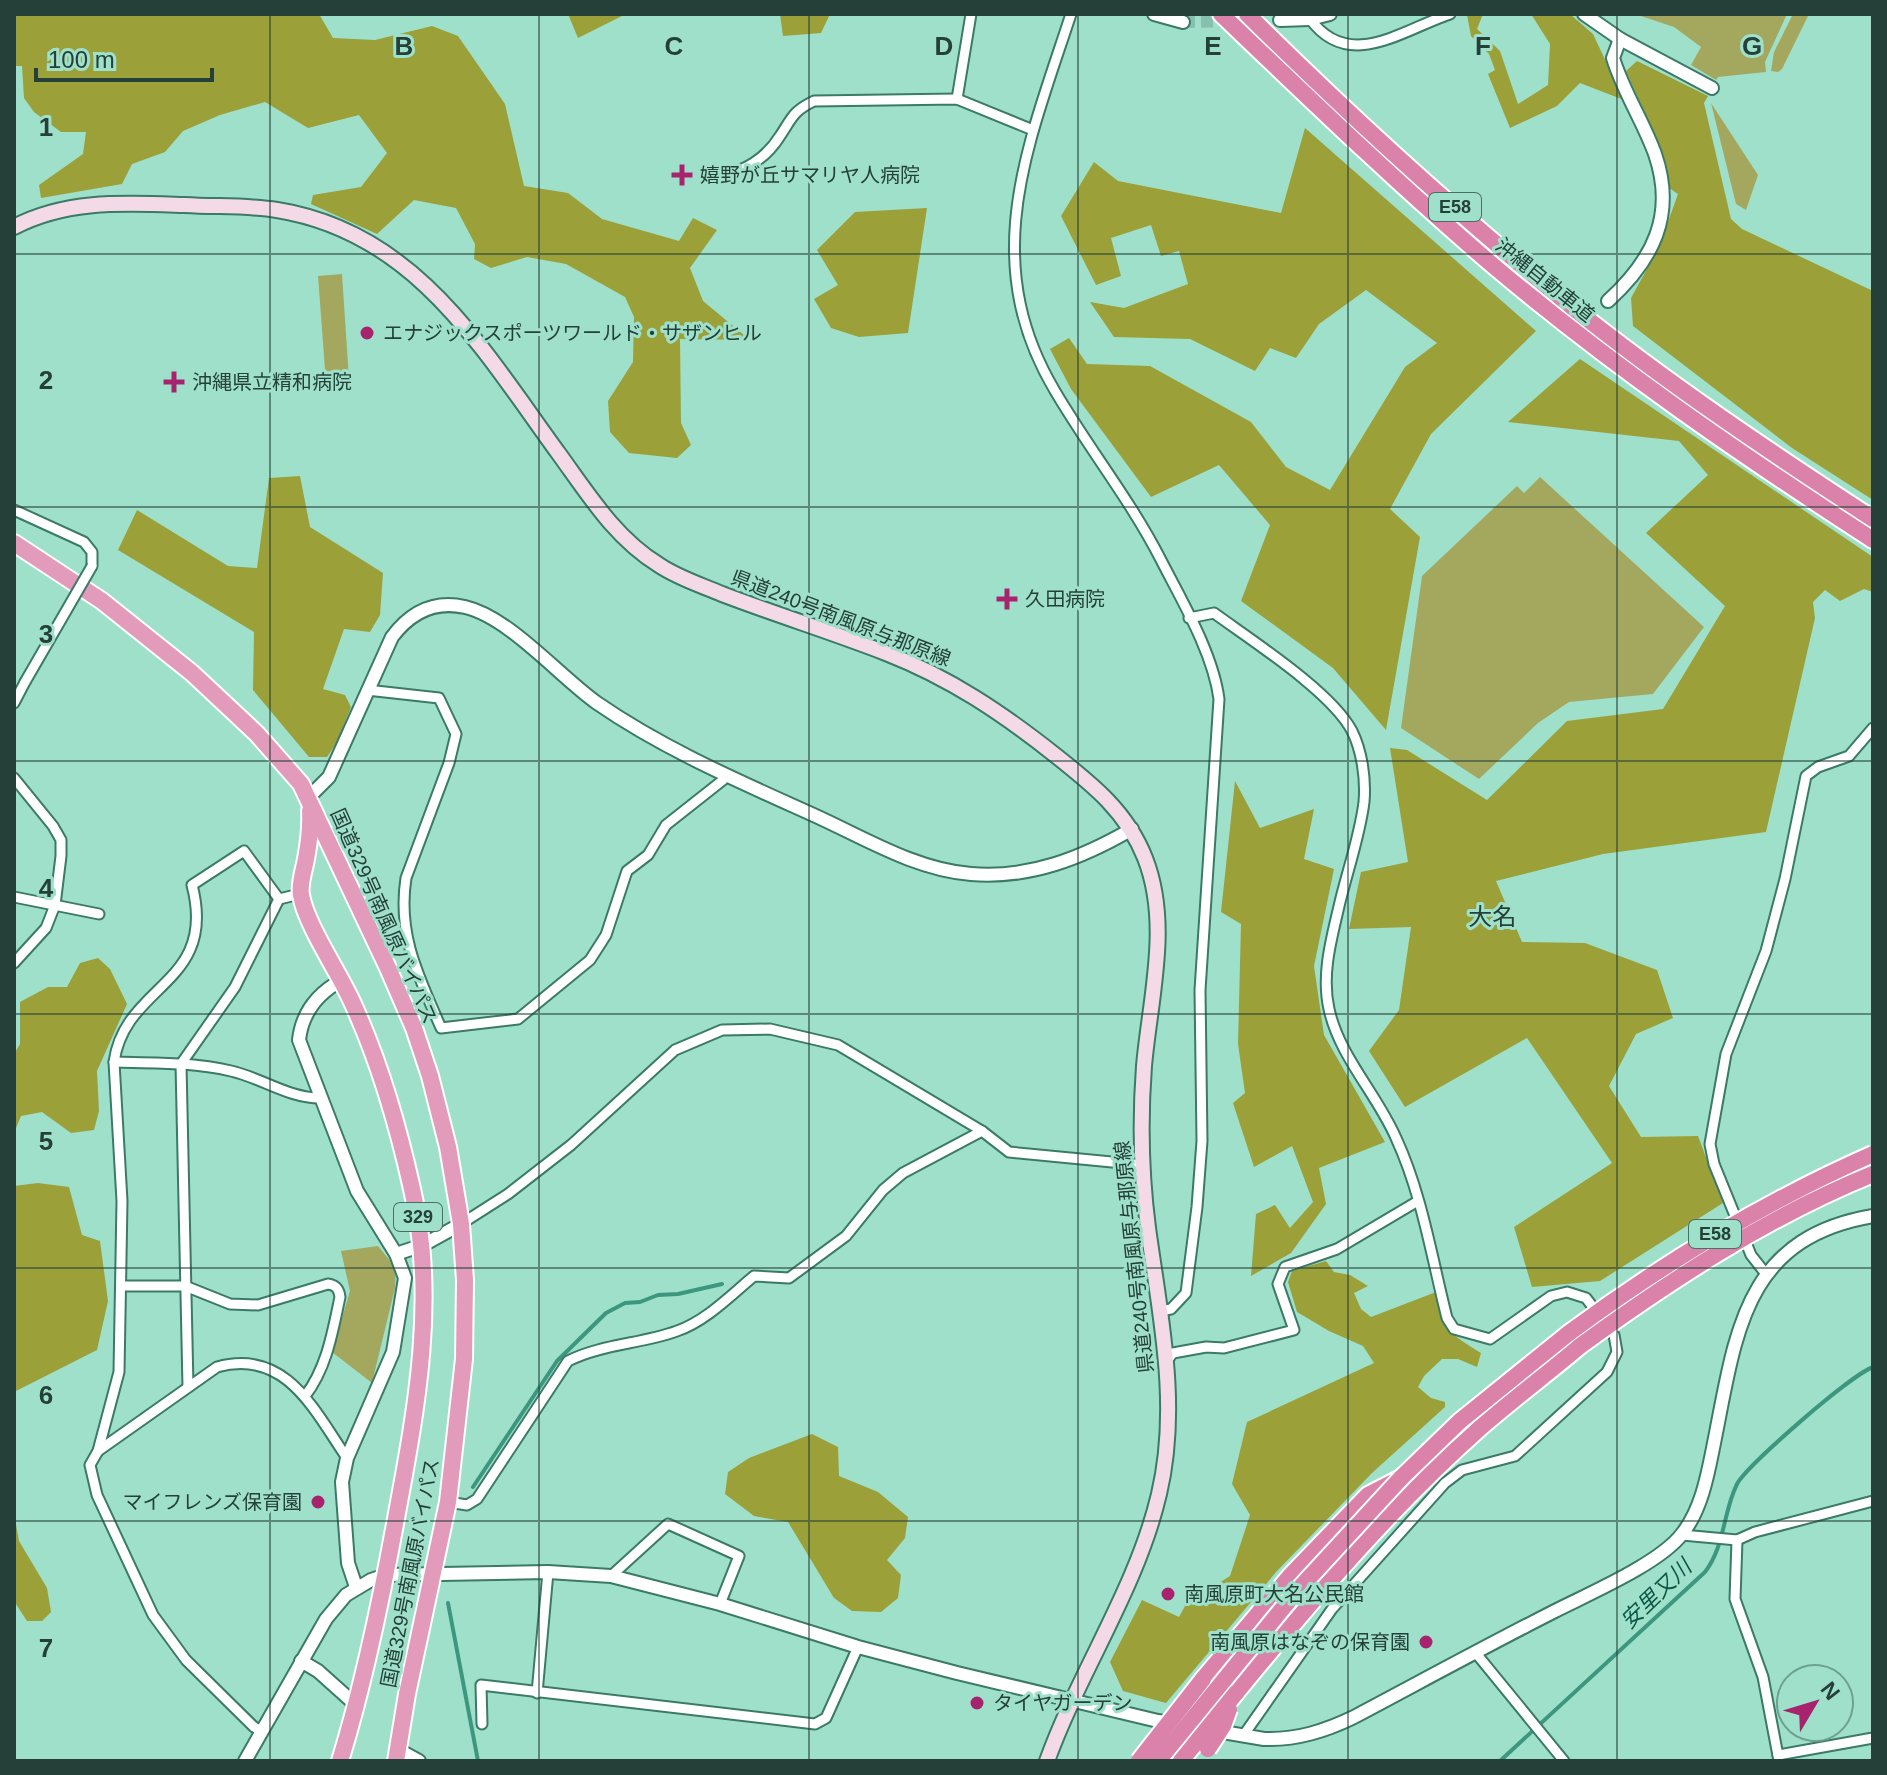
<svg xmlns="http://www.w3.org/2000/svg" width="1887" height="1775" viewBox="0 0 1887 1775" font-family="Helvetica,'Noto Sans JP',sans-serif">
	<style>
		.green { fill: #a4a85f }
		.forest { fill: #9ba038 }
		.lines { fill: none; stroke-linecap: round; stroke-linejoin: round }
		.stream { stroke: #3c977e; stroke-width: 4 }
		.tertiary-tunnel { stroke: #87c0ae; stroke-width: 12; stroke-dasharray: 12 6; stroke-linecap: butt }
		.minor-casing { stroke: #3a7a67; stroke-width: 13 }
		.tertiary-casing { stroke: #3a7a67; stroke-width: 16 }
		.secondary-casing { stroke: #3a7a67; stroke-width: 18 }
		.trunk-casing { stroke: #fff; stroke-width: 20 }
		.motorway-casing { stroke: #fff; stroke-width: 20 }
		.minor { stroke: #fff; stroke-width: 9 }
		.tertiary { stroke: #fff; stroke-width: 12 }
		.secondary { stroke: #f4dae6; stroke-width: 14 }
		.trunk { stroke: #e29bbb; stroke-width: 16 }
		.motorway { stroke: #db82aa; stroke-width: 16 }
		.minor-bridge-casing { stroke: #3a7a67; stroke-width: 13; stroke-linecap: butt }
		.motorway-bridge-casing { stroke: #fff; stroke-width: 20; stroke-linecap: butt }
		.minor-bridge { stroke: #fff; stroke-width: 9 }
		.motorway-bridge { stroke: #db82aa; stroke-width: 16 }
		.grid { fill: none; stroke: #254038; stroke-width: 2; stroke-opacity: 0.55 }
		.poi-dot { fill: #a8236e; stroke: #9fe0cb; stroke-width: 3 }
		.labels { text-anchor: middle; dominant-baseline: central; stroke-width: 6; stroke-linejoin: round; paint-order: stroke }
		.shield { fill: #9fe0cb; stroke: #4a7064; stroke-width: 2 }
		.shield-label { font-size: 18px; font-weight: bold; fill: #254038 }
		.poi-label { font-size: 20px; fill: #254038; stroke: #9fe0cb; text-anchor: start }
		.street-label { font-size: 20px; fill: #254038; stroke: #9fe0cb }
		.water-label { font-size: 22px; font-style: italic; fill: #0c5746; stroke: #9fe0cb }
		.quarter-label { font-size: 24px; fill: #254038; stroke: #9fe0cb }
		.grid-label { font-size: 26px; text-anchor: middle; font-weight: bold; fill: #254038; stroke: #9fe0cb; stroke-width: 6; stroke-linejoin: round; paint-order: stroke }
	</style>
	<rect width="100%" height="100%" fill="#9fe0cb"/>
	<g class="green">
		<path d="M1635 14H1787L1765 62 1766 72 1718 77 1716 80 1691 65 1701 47 1674 27Z"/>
		<path d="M1793 14H1809L1782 69 1778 72 1771 71 1774 52Z"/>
		<path d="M1711 103 1758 175 1746 210 1736 204Z"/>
		<path d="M342 274 349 379 326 383 318 276Z"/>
		<path d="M1540 477 1704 627 1653 694 1569 702 1538 723 1479 779 1401 728 1422 576 1517 486 1524 493Z"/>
		<path d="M378 1246 396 1268 395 1288 372 1383 332 1352 350 1291 341 1251Z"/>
	</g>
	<g class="forest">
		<path d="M14 14H319L333 38 375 40 432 26 458 36 505 104 524 186 568 193 602 219 679 241 693 218 717 230 690 268 703 301 750 340 680 339 681 423 691 445 677 458 629 453 610 432 608 401 633 362 634 317 625 297 566 264 527 257 491 268 474 259 475 244 456 208 414 200 377 234 311 204 313 195 361 187 387 153 359 115 308 128 265 102 220 115 183 131 165 152 132 164 122 184 41 198 39 185 83 154 86 132H61L34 112 24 98 22 66H14Z"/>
		<path d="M568 14H626L578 38Z"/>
		<path d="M780 14H830L821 33 783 36Z"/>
		<path d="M1483 14 1477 29 1500 51 1518 104 1548 85 1550 44 1531 14H1570L1593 34 1624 100 1580 83 1557 106 1510 128 1488 74 1495 70 1489 54 1471 36 1467 15Z"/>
		<path d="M1637 61 1708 96 1704 103 1731 219 1742 229 1873 291V500L1792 448 1633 326 1631 298 1659 247 1678 194 1669 188 1664 157 1626 71Z"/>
		<path d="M1305 128 1536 331 1431 434 1390 509 1420 537 1386 730 1333 668 1241 601 1270 525 1219 465 1151 497 1071 389 1050 349 1069 338 1087 364 1150 366 1251 422 1286 467 1330 490 1405 367 1437 343 1366 290 1319 324 1296 358 1270 348 1255 371 1190 339 1114 337 1090 302 1124 308 1188 284 1179 251 1161 256 1151 225 1111 238 1121 276 1096 285 1061 216 1094 162 1118 181 1281 213Z"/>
		<path d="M927 208 908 333 859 337 831 328 814 299 838 285 817 250 855 212Z"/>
		<path d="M1580 359 1873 557V592L1864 589 1840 601 1825 590 1813 602 1815 618 1766 832 1603 854 1496 881 1522 942 1585 943 1657 970 1673 1018 1636 1034 1609 1086 1641 1137 1698 1136 1723 1203 1600 1281 1532 1287 1514 1227 1612 1163 1527 1038 1405 1107 1369 1051 1399 1010 1411 927 1349 929 1361 872 1408 862 1390 748 1407 750 1487 800 1567 721 1663 709 1725 606 1646 533 1708 475 1679 441 1508 422Z"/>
		<path d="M300 476 310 527 383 573 380 615 370 632 344 629 323 689 345 695 351 707 337 742 327 757H309L253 690 254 632 118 550 137 510 228 566 257 568 269 478Z"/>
		<path d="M1235 781 1260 828 1314 809 1304 859 1334 869 1314 966 1324 1035 1385 1142 1319 1168 1326 1204 1291 1253 1251 1276 1256 1214 1275 1205 1290 1228 1313 1202 1292 1146 1254 1167 1233 1103 1245 1093 1238 1044 1241 924 1221 912Z"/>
		<path d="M98 958 110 969 127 1004 97 1071 99 1111 94 1130 71 1133 42 1112 21 1116 14 1133V1054L20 1044V1002L48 987H67L80 963Z"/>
		<path d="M38 1183 69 1187 82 1235 100 1241 108 1301 97 1350 14 1392V1186Z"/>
		<path d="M1326 1261 1334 1272 1350 1275 1368 1286 1354 1293 1361 1309 1371 1317 1436 1292C1443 1330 1449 1333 1481 1353L1477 1367 1458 1359H1442L1424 1376 1418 1387 1431 1398 1445 1402V1407L1372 1473 1277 1571 1166 1703 1123 1691 1110 1662 1142 1600 1179 1617 1196 1586 1208 1590 1230 1576 1250 1515 1232 1484 1247 1422 1374 1363 1363 1346 1329 1331 1297 1312 1288 1282 1292 1271Z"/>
		<path d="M812 1434 838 1447 839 1476 878 1492 908 1517 905 1538 887 1560 901 1575 898 1598 881 1612 852 1611 834 1598 788 1522 754 1516 725 1494 728 1472 749 1458Z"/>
		<path d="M14 1513 19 1541 47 1588 51 1612 42 1621H27L14 1601Z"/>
	</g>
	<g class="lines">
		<g class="stream">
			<path d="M473 1487 557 1361 606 1313 625 1303 640 1302 658 1295 678 1294 722 1284"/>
			<path d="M448 1603 478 1761"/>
			<path d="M1500 1761 1705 1572C1725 1546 1723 1512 1737 1484 1747 1465 1851 1375 1873 1367"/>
		</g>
		<path class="tertiary-tunnel" d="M1183 22 1232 21"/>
		<g class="minor-casing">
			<g id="minor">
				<path d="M1071 14C1028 146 977 260 1055 391 1089 449 1131 501 1161 560 1182 601 1213 653 1219 699L1200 990 1202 1141 1197 1207 1186 1293 1171 1309 1160 1311"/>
				<path d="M1310 19C1349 72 1402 30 1450 14"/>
				<path d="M957 99 971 14"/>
				<path d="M718 178C745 170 765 160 780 136 792 118 793 111 814 101L957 99 1033 130"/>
				<path d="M14 510 84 542 92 552V566"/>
				<path d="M1189 618 1214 613C1251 640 1332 692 1352 731 1362 751 1366 779 1364 802 1360 835 1348 869 1340 902 1332 937 1321 973 1329 1009 1339 1056 1377 1094 1396 1138 1422 1194 1432 1259 1447 1318L1454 1329 1490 1339 1551 1296 1567 1292 1586 1298 1614 1335 1617 1352 1607 1372 1515 1456 1462 1470 1445 1483 1332 1609 1243 1736"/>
				<path d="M367 690 439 698 456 734 449 763 406 878C397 935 419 977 441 1028L518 1019 590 960 606 935 627 871 648 855 666 825 723 780 726 775"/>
				<path d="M14 703 25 682"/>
				<path d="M14 778 53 826 61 840V856L55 905 46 928 14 963"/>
				<path d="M14 897 99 914"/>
				<path d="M114 1062C153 1063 193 1062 231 1071 262 1078 288 1098 320 1098"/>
				<path d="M461 1224 508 1194 571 1145 675 1050 722 1030 770 1029 838 1045 982 1131 1009 1152 1143 1165"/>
				<path d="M1766 1274 1751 1255 1714 1164 1710 1144 1726 1054 1766 951 1785 879 1806 776 1818 767 1849 756 1873 728"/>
				<path d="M121 1286H185L230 1304 258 1305 328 1284C336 1285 339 1289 340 1297 333 1330 327 1368 305 1396"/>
				<path d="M1166 1362 1173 1353 1206 1347 1224 1348 1294 1330 1278 1284 1285 1267 1337 1249 1418 1201"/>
				<path d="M188 1387 181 1064 235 987 279 899"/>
				<path d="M98 1451 217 1367C286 1348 314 1410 347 1458"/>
				<path d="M448 1502 467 1505 477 1499 568 1361C602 1344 641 1344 677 1331 706 1321 731 1295 754 1276L789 1278 846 1236 883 1190 903 1173 982 1131"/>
				<path d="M1682 1535 1737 1540 1755 1532 1873 1501"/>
				<path d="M1737 1540 1735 1599 1763 1677 1779 1761"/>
				<path d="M611 1576 668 1524 739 1556 720 1604"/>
				<path d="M1475 1652 1564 1761"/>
				<path d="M537 1693 548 1572"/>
				<path d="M482 1724 481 1685 815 1724 826 1718 858 1647"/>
				<path d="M261 1731 254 1727 186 1660 153 1615 97 1495 90 1465 98 1451 119 1372 122 1201 114 1062C125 983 218 985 192 885L244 851 279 899 300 894"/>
				<path d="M1778 1755 1873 1738"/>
			</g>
		</g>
		<g class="tertiary-casing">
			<g id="tertiary">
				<path d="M1154 14 1183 22"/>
				<path d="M1584 14 1620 39 1712 88"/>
				<path d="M1280 20 1310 19 1330 14"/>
				<path d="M1608 301C1653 260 1676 215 1655 154 1643 121 1623 91 1613 58L1620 39"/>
				<path d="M309 797 329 777 392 637C410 613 434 600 465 607 509 617 559 676 597 703 665 750 743 783 818 817 866 839 917 870 971 874 1029 879 1082 858 1132 829"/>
				<path d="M342 980C318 993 302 1013 299 1040L357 1191 396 1254 405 1278 393 1352 347 1458 342 1482 348 1563 356 1587"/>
				<path d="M396 1254 423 1245 461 1224"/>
				<path d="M301 1661 318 1671 356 1705"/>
				<path d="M397 1749 419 1761"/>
				<path d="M245 1761 326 1619 346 1595 371 1580 386 1575 548 1572 611 1576 720 1604 858 1647 957 1673 1158 1721 1264 1739C1297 1740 1325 1731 1354 1717 1420 1682 1486 1646 1553 1612 1588 1594 1659 1564 1682 1534 1702 1509 1708 1473 1714 1443 1736 1334 1743 1238 1873 1216"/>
			</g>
		</g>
		<g class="secondary-casing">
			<path id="secondary" d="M14 227C67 199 126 203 185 205 216 207 247 205 277 210 416 232 483 350 559 454 588 494 615 538 659 565 678 578 701 585 722 594 777 615 832 632 886 653 950 678 1002 713 1055 755 1093 785 1127 812 1145 858 1171 924 1150 998 1144 1066 1140 1119 1141 1174 1148 1228 1160 1315 1180 1406 1159 1494 1137 1588 1080 1670 1047 1761"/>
		</g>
		<g class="trunk-casing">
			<g id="trunk">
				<path d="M14 543 102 601 192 673 257 734 301 784 388 968 414 1028 430 1076 448 1147 461 1224 465 1280 464 1359 448 1502 407 1694 396 1761"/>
				<path d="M310 811C311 827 309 843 306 859 304 870 299 884 301 895 306 925 340 974 353 1004 380 1063 398 1126 412 1189 437 1296 417 1406 397 1513 382 1596 365 1680 340 1761"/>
			</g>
		</g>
		<g class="motorway-casing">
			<g id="motorway">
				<path d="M1221 14C1311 100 1401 187 1496 268 1615 368 1743 456 1873 540"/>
				<path d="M1247 14C1350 116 1458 215 1571 306 1667 383 1770 452 1873 519"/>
				<path d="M1203 1679 1291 1575 1368 1495 1401 1478 1460 1421 1569 1333"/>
				<path d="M1236 1693C1312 1600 1390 1508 1480 1428 1512 1400 1547 1374 1580 1346"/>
			</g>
		</g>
		<use href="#minor" class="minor"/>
		<use href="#tertiary" class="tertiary"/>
		<use href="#secondary" class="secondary"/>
		<use href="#trunk" class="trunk"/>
		<use href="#motorway" class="motorway"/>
		<g class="minor-bridge-casing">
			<path id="minor-bridge" d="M25 682 92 566"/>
		</g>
		<g class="motorway-bridge-casing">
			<g id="motorway-bridge">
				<path d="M1569 1333C1665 1262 1764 1202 1873 1154"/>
				<path d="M1580 1346C1671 1280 1767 1217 1873 1174"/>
				<path d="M1208 1749 1223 1726 1229 1709"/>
				<path d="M1139 1761 1203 1679"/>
				<path d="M1158 1761 1296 1592 1401 1478"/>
				<path d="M1181 1761 1236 1693"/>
			</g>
		</g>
		<use href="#minor-bridge" class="minor-bridge"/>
		<use href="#motorway-bridge" class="motorway-bridge"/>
	</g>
	<path class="grid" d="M270 14V1761M539 14V1761M809 14V1761M1078 14V1761M1348 14V1761M1617 14V1761M14 254H1873M14 507H1873M14 761H1873M14 1014H1873M14 1268H1873M14 1521H1873"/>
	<g class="poi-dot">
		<path d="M678 163h8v8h8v8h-8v8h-8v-8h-8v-8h8z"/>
		<circle cx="367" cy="333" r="8"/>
		<path d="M170 370h8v8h8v8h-8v8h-8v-8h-8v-8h8z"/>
		<path d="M1003 587h8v8h8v8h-8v8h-8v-8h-8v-8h8z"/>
		<circle cx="318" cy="1502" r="8"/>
		<circle cx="1168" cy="1594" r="8"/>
		<circle cx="1426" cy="1642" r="8"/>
		<circle cx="977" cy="1703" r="8"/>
	</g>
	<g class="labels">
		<g class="shield">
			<rect x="1429" y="193" width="52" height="28" rx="6"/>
			<rect x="394" y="1203" width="48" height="28" rx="6"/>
			<rect x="1689" y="1220" width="52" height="28" rx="6"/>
		</g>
		<g class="shield-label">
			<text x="1455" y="207">E58</text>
			<text x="418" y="1217">329</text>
			<text x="1715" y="1234">E58</text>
		</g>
		<g class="poi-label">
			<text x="700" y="175">嬉野が丘サマリヤ人病院</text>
			<text x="383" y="333">エナジックスポーツワールド・サザンヒル</text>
			<text x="192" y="382">沖縄県立精和病院</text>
			<text x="1025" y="599">久田病院</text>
			<text x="302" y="1502" text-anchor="end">マイフレンズ保育園</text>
			<text x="1184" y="1594">南風原町大名公民館</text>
			<text x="1410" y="1642" text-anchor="end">南風原はなぞの保育園</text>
			<text x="993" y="1703">タイヤガーデン</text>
		</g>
		<g class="street-label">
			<text transform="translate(1545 280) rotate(39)">沖縄自動車道</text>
			<text transform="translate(841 618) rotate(21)">県道240号南風原与那原線</text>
			<text transform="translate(384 916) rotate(66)">国道329号南風原バイパス</text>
			<text transform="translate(1134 1257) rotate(-96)">県道240号南風原与那原線</text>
			<text transform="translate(410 1573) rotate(-79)">国道329号南風原バイパス</text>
		</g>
		<g class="water-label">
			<text transform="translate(1656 1594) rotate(-44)">安里又川</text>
		</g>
		<g class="quarter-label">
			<text x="1492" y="916">大名</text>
		</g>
	</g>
	<g class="grid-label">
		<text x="404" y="55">B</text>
		<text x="674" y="55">C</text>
		<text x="944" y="55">D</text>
		<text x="1213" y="55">E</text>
		<text x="1483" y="55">F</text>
		<text x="1752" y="55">G</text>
		<text x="46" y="136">1</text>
		<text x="46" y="389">2</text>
		<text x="46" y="643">3</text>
		<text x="46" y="897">4</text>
		<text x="46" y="1150">5</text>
		<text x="46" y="1404">6</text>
		<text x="46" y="1657">7</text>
	</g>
	<rect width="1887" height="1775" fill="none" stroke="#254038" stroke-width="32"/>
	<g transform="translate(1815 1703) rotate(52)"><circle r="38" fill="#9fe0cb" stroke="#6ea090" stroke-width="2"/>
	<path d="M0-6L14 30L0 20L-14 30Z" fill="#a8236e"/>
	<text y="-12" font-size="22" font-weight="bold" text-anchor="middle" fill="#254038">N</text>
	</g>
	<path d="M36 68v12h176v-12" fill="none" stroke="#254038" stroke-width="4"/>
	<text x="48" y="68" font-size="24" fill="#254038" stroke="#9fe0cb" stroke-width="6" paint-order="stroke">100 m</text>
</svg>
